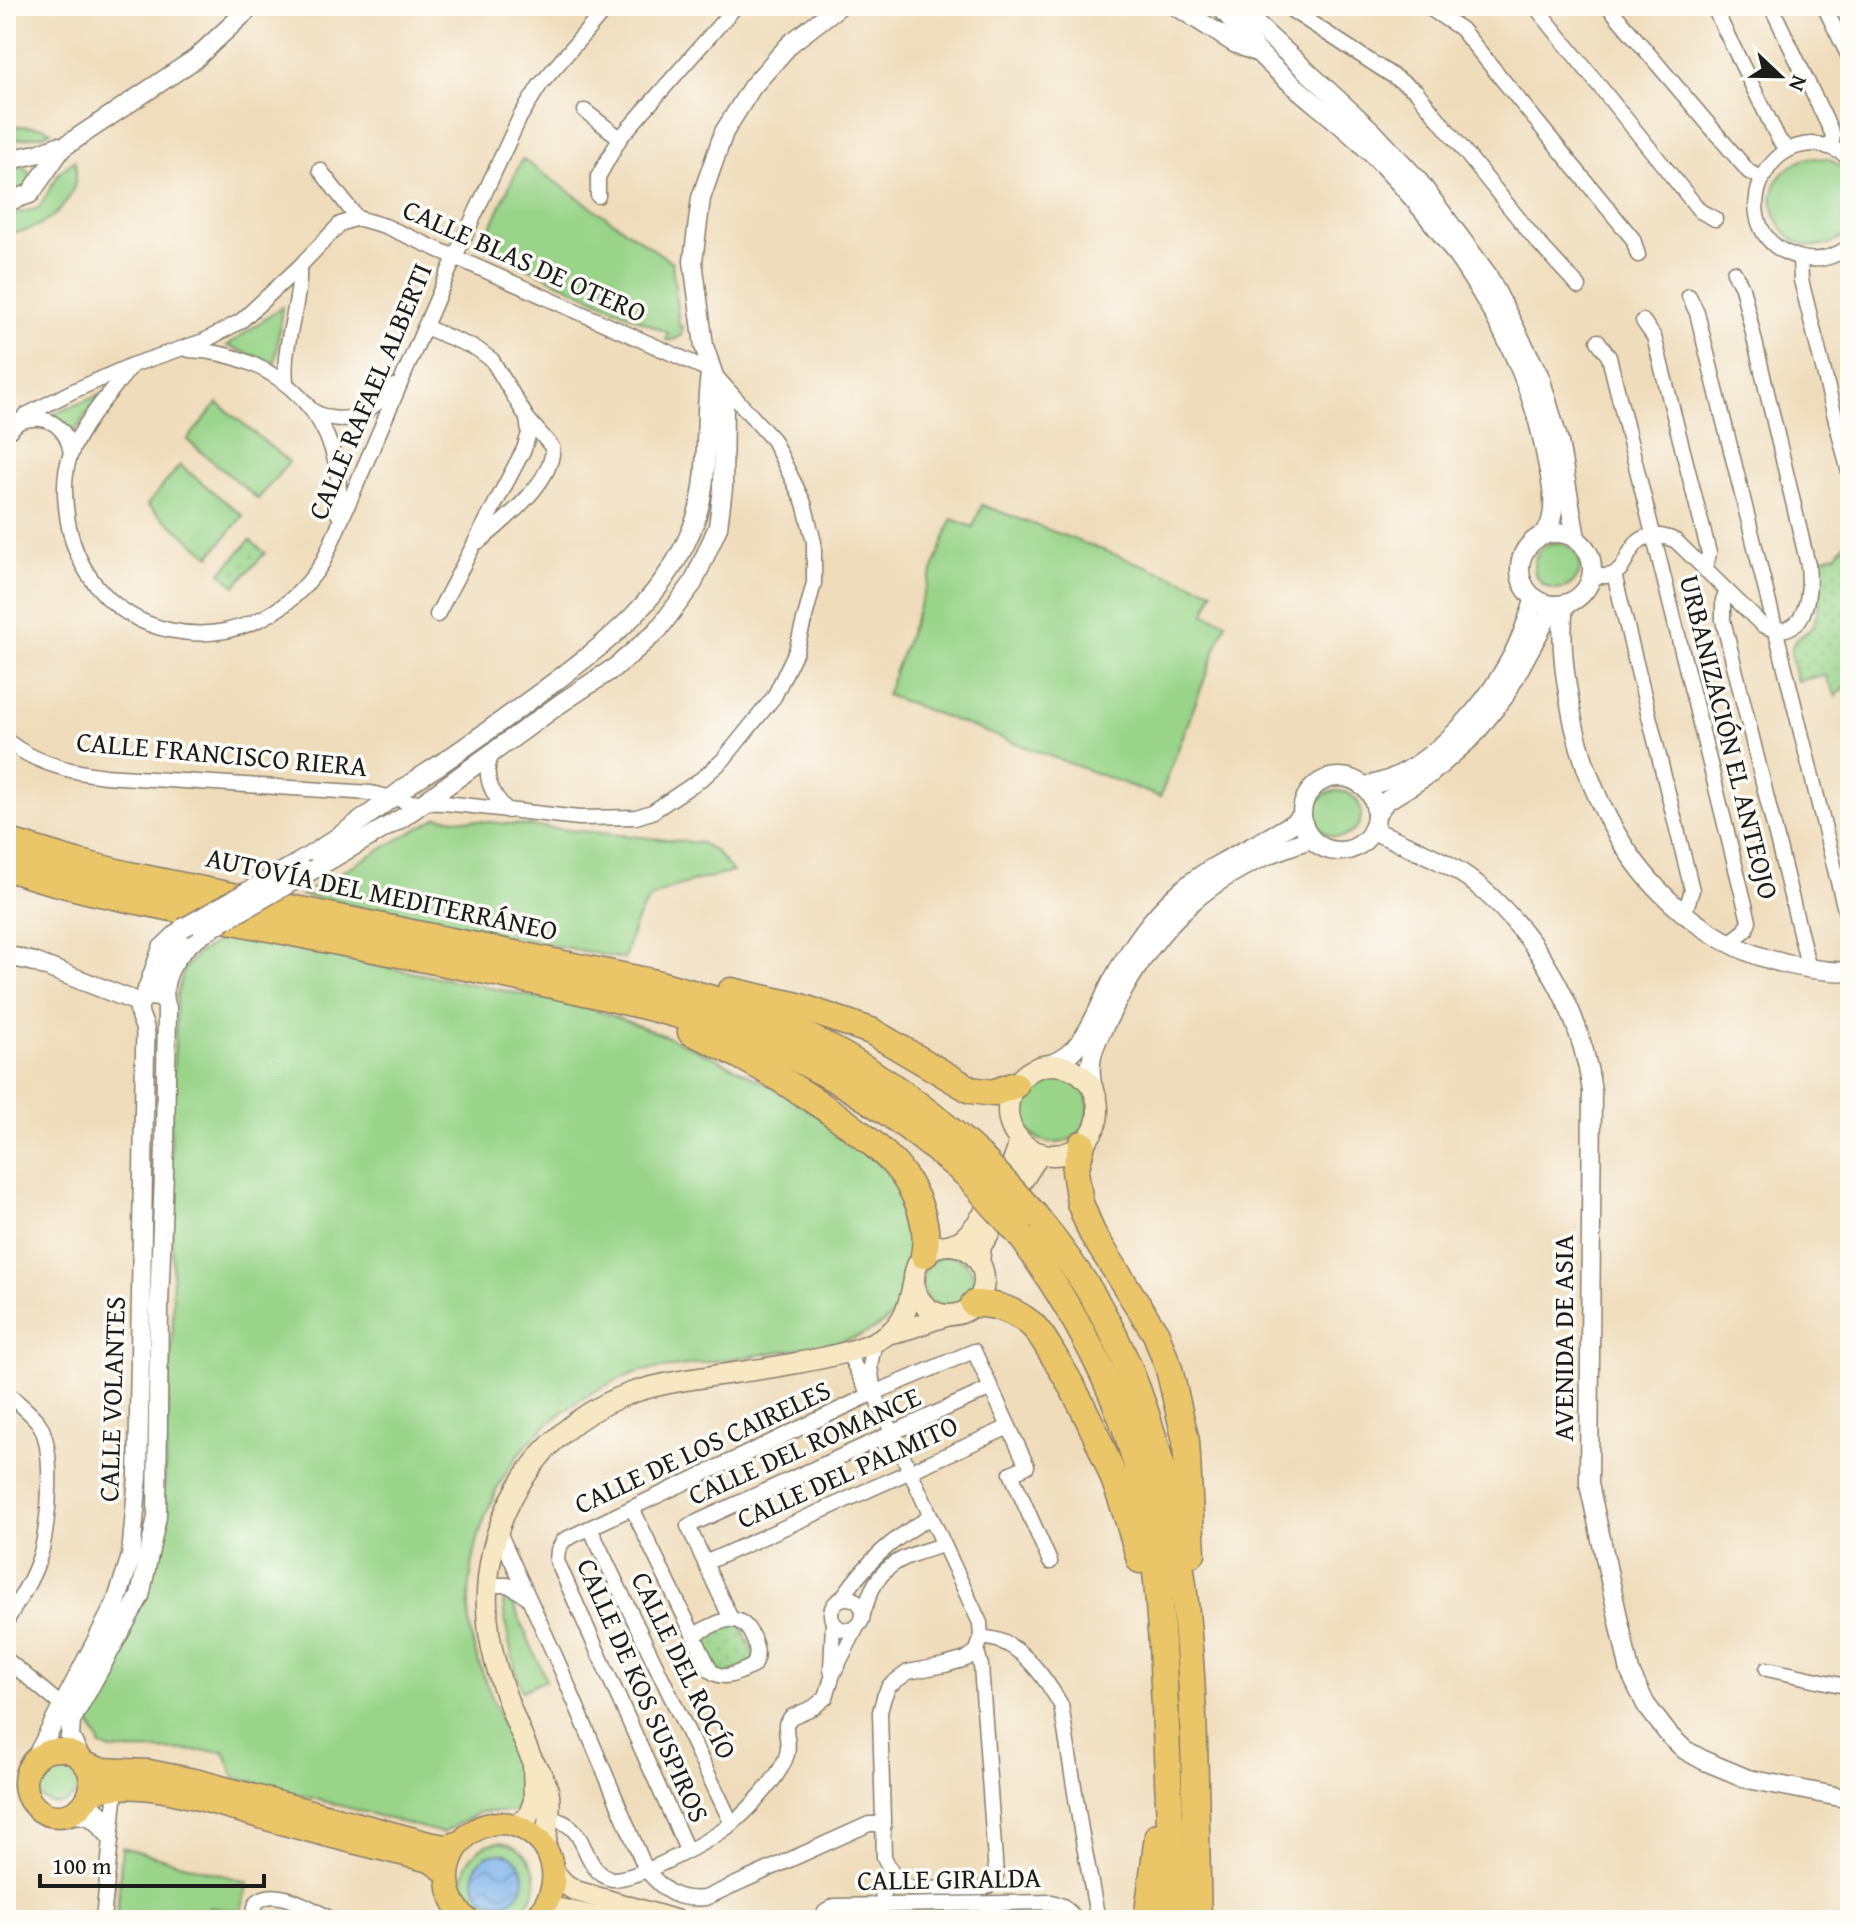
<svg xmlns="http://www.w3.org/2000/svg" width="1856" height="1926" viewBox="0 0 1856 1926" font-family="'Gentium Book Plus',serif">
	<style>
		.green { fill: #99d489; stroke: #5a7852; stroke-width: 2; fill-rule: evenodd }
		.park { fill: url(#park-dots); stroke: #5a7852; stroke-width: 2 }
		.water { fill: url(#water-waves); stroke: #4c6683; stroke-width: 2 }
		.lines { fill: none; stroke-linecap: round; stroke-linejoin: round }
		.minor-casing { stroke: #867c6b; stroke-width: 17 }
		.tertiary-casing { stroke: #867c6b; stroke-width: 21 }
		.secondary-casing { stroke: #867c6b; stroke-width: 23 }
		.primary-casing { stroke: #867c6b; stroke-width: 25 }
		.motorway-casing { stroke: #867c6b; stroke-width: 29 }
		.minor { stroke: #fff; stroke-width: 14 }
		.tertiary { stroke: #fff; stroke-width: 18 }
		.secondary { stroke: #f7e8c3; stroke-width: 20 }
		.primary { stroke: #ebc669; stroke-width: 22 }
		.motorway { stroke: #ebc669; stroke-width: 26 }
		.tertiary-bridge-casing { stroke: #867c6b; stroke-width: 21; stroke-linecap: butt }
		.motorway-bridge-casing { stroke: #867c6b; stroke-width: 29; stroke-linecap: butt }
		.tertiary-bridge { stroke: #fff; stroke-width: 18 }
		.motorway-bridge { stroke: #ebc669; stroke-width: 26 }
		.labels { text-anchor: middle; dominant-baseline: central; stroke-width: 7; stroke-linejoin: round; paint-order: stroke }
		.street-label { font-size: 28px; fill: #1c1c1c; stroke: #fdfcf7 }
	</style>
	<defs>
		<pattern id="park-dots" width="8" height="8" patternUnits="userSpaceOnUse" patternTransform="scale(2)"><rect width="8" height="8" fill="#99d489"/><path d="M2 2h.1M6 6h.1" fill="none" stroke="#83b576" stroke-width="1.8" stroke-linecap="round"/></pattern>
		<pattern id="water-waves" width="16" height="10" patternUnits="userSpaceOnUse" patternTransform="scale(2)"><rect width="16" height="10" fill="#7cb1ea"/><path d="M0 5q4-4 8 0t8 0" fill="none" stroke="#658fbd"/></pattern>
	</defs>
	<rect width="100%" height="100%" fill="#fdfcf7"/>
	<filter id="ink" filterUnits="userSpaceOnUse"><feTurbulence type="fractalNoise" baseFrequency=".0125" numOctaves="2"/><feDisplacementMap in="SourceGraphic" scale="16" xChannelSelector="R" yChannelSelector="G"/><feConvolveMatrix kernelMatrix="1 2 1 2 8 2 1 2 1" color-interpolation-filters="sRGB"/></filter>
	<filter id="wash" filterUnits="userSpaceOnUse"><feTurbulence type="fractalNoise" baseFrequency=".006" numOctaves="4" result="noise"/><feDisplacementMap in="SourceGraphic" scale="32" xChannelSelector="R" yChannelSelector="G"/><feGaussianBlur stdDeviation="1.8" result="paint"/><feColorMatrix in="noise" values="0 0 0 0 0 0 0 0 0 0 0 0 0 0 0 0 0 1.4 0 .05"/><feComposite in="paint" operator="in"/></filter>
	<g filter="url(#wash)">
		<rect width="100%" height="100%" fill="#efdcba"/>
		<g class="green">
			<path d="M6 126 43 127 51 131 43 135 6 141Z"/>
			<path d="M1809 158 1829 159 1850 173V231C1793 285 1732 181 1809 158Z"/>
			<path d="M522 159 672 262 679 326H683L681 336 673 340H666L668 333 485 248 484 242Z"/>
			<path d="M75 160C84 200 43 234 6 233V216L39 208 59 173Z"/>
			<circle cx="18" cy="178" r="12"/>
			<path d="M282 307 275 363 227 346Z"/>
			<path d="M100 395 74 432 53 414Z"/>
			<path d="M218 403 289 462 258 499 187 440Z"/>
			<path d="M180 465 243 516 210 556 147 505Z"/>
			<path d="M982 505 1213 591 1205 614 1226 622 1160 797 886 695 952 519 973 527Z"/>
			<circle cx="1557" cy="566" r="23"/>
			<circle cx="1338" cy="814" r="23"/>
			<path d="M438 817 701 843 716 852 733 872C711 878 665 885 649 901 635 915 630 941 624 959L301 895Z"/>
			<path d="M227 936 582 1006C684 1039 780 1082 864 1151 882 1166 902 1180 911 1203 915 1214 919 1238 916 1248 915 1255 911 1260 909 1266 900 1300 903 1316 866 1333 845 1343 819 1345 796 1349 760 1355 723 1360 687 1365 670 1368 651 1368 635 1373 584 1391 532 1429 504 1476 477 1523 462 1586 472 1640 479 1678 535 1782 518 1812H480L442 1833 234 1777 224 1751 111 1750 101 1746 84 1710 162 1522 173 1322 171 1123 177 994 184 970 196 955Z"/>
			<circle cx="1055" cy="1109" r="34"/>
			<circle cx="948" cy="1282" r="26"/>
			<path d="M509 1595 546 1680 522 1691C513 1662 506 1634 503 1603Z"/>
			<circle cx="57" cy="1782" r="22"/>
			<path d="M500 1842C547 1850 547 1913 502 1915 454 1918 448 1848 500 1842ZM487 1855 522 1867 523 1884 498 1903 483 1898 476 1867Z"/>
			<path d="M122 1847 248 1882 241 1911 209 1907 207 1920H117Z"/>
		</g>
		<g class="park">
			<path d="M1850 536V683L1836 696 1824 675 1797 681C1793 663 1784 648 1801 636 1807 632 1812 629 1814 622 1822 602 1820 580 1820 559L1837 554Z"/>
			<path d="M250 540 265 553 235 586 221 573Z"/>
			<path d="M739 1620 756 1660 721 1677 693 1635Z"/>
		</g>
		<circle class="water" cx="499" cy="1878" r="25"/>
	</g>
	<g filter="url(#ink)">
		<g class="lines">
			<g class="minor-casing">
				<g id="minor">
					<path d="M1285 6 1416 91 1535 239 1579 287"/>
					<path d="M1426 6 1461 29 1633 239 1638 255"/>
					<path d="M1535 6 1700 211 1715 219"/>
					<path d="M1608 6 1749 172 1762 178"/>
					<path d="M1713 6 1779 140 1788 150"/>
					<path d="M1771 6 1833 135 1831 147"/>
					<path d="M1824 6 1850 59"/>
					<path d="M585 111 620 138"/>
					<path d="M6 139 16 157"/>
					<path d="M1850 158C1772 102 1713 233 1798 257 1817 263 1835 257 1850 246"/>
					<path d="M320 170 357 218"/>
					<path d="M598 196V177L620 138 736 6"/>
					<path d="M1800 258 1801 280 1850 477"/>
					<path d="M1689 296 1697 313 1850 930"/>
					<path d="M1643 321 1654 337 1709 553 1705 570"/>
					<path d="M425 327 477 349 492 360 527 418 529 433 524 449 437 615"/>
					<path d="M1598 341 1609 357 1749 921 1746 930 1729 943"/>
					<path d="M189 350C279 353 349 421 338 514"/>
					<path d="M130 368C109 394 83 422 71 453 65 469 64 490 66 507 78 646 249 679 323 562L455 257 520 117 540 85 608 6"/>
					<path d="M286 381C282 343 301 306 299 267"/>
					<path d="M313 411C346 430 371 412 394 386"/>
					<path d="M22 421C48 413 67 427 71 453"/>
					<path d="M6 434 26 415 71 392 132 365 204 341 241 321 299 267 340 224 357 218 385 226 711 371 773 440 804 503 814 542V583L796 651 774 697 723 760 704 777 652 812 636 817 579 818 445 803 409 802 371 793 105 776C70 772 34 763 6 740"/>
					<path d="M480 541C503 522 556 479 552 447L527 418"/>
					<path d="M1614 574 1692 890 1685 912"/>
					<path d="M1592 575C1600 576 1609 578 1617 572 1625 567 1626 558 1631 551 1641 533 1659 533 1676 541L1762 625C1806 645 1811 595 1808 565L1742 287 1734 272"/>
					<path d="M1727 591 1723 600V620L1809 969"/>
					<path d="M493 752C481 775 491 794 508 811"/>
					<path d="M875 1341 870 1366 874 1393 980 1623 981 1638 977 1651"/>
					<path d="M847 1350 864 1385 874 1393"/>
					<path d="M6 1392C16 1401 29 1411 38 1422 56 1446 49 1527 40 1556 33 1579 18 1601 6 1622"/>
					<path d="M632 1508 711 1671C725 1682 739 1672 753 1666 759 1655 757 1647 752 1636 738 1606 715 1625 693 1635"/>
					<path d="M590 1528 732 1824"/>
					<path d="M498 1530 560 1667 646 1870C665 1891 675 1901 705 1898L869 1824H883"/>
					<path d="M705 1563 1009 1427"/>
					<path d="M487 1585H508L526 1596"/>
					<circle cx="847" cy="1614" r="16"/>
					<path d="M842 1598C868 1561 891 1539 931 1517"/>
					<path d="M864 1611C877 1564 899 1558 943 1545"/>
					<path d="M731 1619 688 1526 991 1388"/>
					<path d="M981 1638C1017 1636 1045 1677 1061 1705L1081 1830 1098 1920"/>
					<path d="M977 1651 981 1666 996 1875 990 1885 984 1888 912 1889 895 1879 884 1857 880 1712 884 1697 889 1686 908 1672 945 1665 966 1659Z"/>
					<path d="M6 1659 61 1705 73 1707"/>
					<path d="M1767 1669 1850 1687"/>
					<path d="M831 1670 833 1622"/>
					<path d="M88 1797 104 1817 108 1828"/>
					<path d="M62 1816C95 1816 91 1818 111 1840"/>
					<path d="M547 1816C558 1820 569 1823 576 1833 588 1849 589 1873 612 1879 640 1879 712 1840 734 1822 750 1809 782 1774 787 1754 790 1744 785 1734 786 1724L791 1717 814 1707 826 1697 833 1674 857 1627"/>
					<path d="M687 1850 557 1561 558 1550 564 1540 874 1393 974 1351 1027 1466 1011 1473 1050 1562"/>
					<path d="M882 1905 884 1883 890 1871"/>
					<path d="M103 1920 116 1789"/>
					<path d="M252 1920 256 1903C275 1884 313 1910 333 1920"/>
					<path d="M822 1920 825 1912 835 1906 1052 1902 1063 1906 1078 1920"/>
				</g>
			</g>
			<g class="tertiary-casing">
				<g id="tertiary">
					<path d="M1176 6 1234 43 1256 52"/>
					<path d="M1220 6C1233 21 1245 38 1259 53 1289 85 1327 111 1360 142 1444 223 1526 340 1546 457 1551 482 1560 512 1545 534"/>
					<path d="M1241 6 1248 17 1372 131 1417 179 1487 274 1540 377 1559 442 1576 538"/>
					<path d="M6 161 40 153 58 146 62 148"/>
					<path d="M6 202 30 194 62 148 195 59 252 6"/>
					<circle cx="1556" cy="569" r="36"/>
					<path d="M1564 604C1559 644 1566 685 1574 725 1606 864 1701 969 1850 972"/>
					<circle cx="1339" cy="814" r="37"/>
					<path d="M1362 786C1419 781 1479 714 1506 667 1519 645 1527 622 1535 598"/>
					<path d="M1376 814 1386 801 1431 773 1473 736 1504 697 1554 605"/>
					<path d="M1372 830C1401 843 1452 863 1475 883 1538 935 1581 1010 1592 1091L1589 1484 1630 1672 1646 1705 1669 1735 1685 1750 1705 1761 1748 1779 1850 1799"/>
					<path d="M298 863C334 841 368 816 402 790 414 780 429 772 442 763 476 740 508 716 541 692 604 645 669 597 696 518 711 473 703 421 710 374"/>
					<path d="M316 868 402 818 561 703 617 666 658 630 693 583 718 527 723 488 724 406 704 346 693 261 701 198 724 132 752 87 791 43 839 6"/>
					<path d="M6 955 34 962 140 1003"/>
					<path d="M144 998 162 948 183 928"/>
					<path d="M1048 1065C1087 1054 1098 1005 1116 974 1124 959 1134 945 1143 932 1163 905 1191 879 1221 863 1249 847 1276 836 1302 817"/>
					<path d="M1093 1089C1085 1055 1098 1039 1113 1009 1160 918 1212 870 1311 839"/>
					<path d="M80 1757 70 1737 71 1721 140 1596 157 1517 159 1305 165 1147 167 1008C156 978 180 948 203 933"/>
					<path d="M35 1759 116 1603 131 1556 138 1476 145 1051C145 1044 146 1037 145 1030 144 1023 139 1017 139 1010 138 994 154 994 164 1000"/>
				</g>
			</g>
			<g class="secondary-casing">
				<g id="secondary">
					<circle cx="1053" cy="1110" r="45"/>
					<path d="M949 1245C953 1243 958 1242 961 1240 979 1228 1020 1160 1019 1139"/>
					<circle cx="949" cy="1280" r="35"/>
					<path d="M979 1262 981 1246 1040 1153"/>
					<path d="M889 1333C903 1333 933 1319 949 1315"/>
					<path d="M511 1825 527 1819 534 1801 533 1763"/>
					<path d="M546 1850C545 1831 553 1809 548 1790 545 1776 534 1766 529 1753 505 1696 481 1642 488 1579 496 1496 551 1421 631 1393 679 1377 740 1374 791 1364 819 1359 866 1351 889 1333 906 1320 910 1299 914 1280"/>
					<path d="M553 1871 565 1884 576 1891 675 1920"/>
					<path d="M541 1913 560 1909 609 1920"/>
				</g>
			</g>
			<g class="primary-casing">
				<g id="primary">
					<circle cx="58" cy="1783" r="33"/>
					<path d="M84 1763 101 1769 149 1771 199 1781 429 1843 446 1846 460 1842"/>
					<path d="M89 1794C144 1773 226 1809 281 1823 330 1837 380 1849 430 1861L447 1873"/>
					<path d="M468 1920C418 1876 471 1798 527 1831 540 1839 549 1851 552 1865 557 1887 548 1905 533 1920"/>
				</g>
			</g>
			<g class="motorway-casing">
				<g id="motorway">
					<path d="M6 841 76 862 129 875 656 983C703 996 752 1009 796 1031 864 1063 924 1105 979 1155"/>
					<path d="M6 867C63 887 123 898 182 910 310 938 439 960 567 988 648 1006 729 1024 803 1062 864 1092 915 1131 967 1175"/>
					<path d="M731 991 798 1006 871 1031 971 1090 993 1093 1015 1085"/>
					<path d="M691 1032C742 1052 873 1131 903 1175 919 1199 930 1226 924 1255"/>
					<path d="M1082 1144 1075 1171 1080 1203 1092 1233 1156 1334 1169 1369 1186 1441 1192 1553"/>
					<path d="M1034 1214C1058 1246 1084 1278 1103 1314 1203 1498 1192 1717 1198 1920"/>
					<path d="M1022 1237C1063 1296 1099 1356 1124 1424 1156 1514 1161 1612 1165 1707 1168 1778 1171 1849 1174 1920"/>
					<path d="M974 1304C995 1303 1013 1310 1030 1323 1041 1332 1048 1347 1055 1358 1094 1420 1121 1490 1140 1560"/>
					<path d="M1147 1920 1158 1836"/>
				</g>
			</g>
			<use href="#minor" class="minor"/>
			<use href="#tertiary" class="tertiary"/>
			<use href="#secondary" class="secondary"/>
			<use href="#primary" class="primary"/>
			<use href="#motorway" class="motorway"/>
			<g class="tertiary-bridge-casing">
				<g id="tertiary-bridge">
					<path d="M183 928 298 863"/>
					<path d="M203 933 316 868"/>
				</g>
			</g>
			<g class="motorway-bridge-casing">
				<g id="motorway-bridge">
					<path d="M979 1155 1034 1214"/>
					<path d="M967 1175 1022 1237"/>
				</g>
			</g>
			<use href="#tertiary-bridge" class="tertiary-bridge"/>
			<use href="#motorway-bridge" class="motorway-bridge"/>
		</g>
	</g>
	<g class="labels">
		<g class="street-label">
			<text transform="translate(525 260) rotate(24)">CALLE BLAS DE OTERO</text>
			<text transform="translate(369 391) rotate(-67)">CALLE RAFAEL ALBERTI</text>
			<text transform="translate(1730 737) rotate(76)">URBANIZACIÓN EL ANTEOJO</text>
			<text transform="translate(222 753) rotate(5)">CALLE FRANCISCO RIERA</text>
			<text transform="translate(382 893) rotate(12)">AUTOVÍA DEL MEDITERRÁNEO</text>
			<text transform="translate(1562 1338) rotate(-90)">AVENIDA DE ASIA</text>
			<text transform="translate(111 1399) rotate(-88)">CALLE VOLANTES</text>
			<text transform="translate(804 1445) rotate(-24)">CALLE DEL ROMANCE</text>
			<text transform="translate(702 1446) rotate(-25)">CALLE DE LOS CAIRELES</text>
			<text transform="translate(847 1471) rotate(-24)">CALLE DEL PALMITO</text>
			<text transform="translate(685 1665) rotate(64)">CALLE DEL ROCÍO</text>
			<text transform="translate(644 1690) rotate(66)">CALLE DE KOS SUSPIROS</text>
			<text transform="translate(949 1878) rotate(-1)">CALLE GIRALDA</text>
		</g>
	</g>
	<rect width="1856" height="1926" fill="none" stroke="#fdfcf7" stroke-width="32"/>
	<g transform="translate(1780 76) rotate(112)" stroke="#fdfcf7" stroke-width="6" paint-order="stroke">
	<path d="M0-6L14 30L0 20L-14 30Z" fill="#1c1c1c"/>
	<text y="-12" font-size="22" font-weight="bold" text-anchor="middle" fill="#1c1c1c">N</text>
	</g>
	<path d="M40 1874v12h224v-12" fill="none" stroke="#1c1c1c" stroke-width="4"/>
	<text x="52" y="1874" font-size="24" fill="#1c1c1c" stroke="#fdfcf7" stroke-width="6" paint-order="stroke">100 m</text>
</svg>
